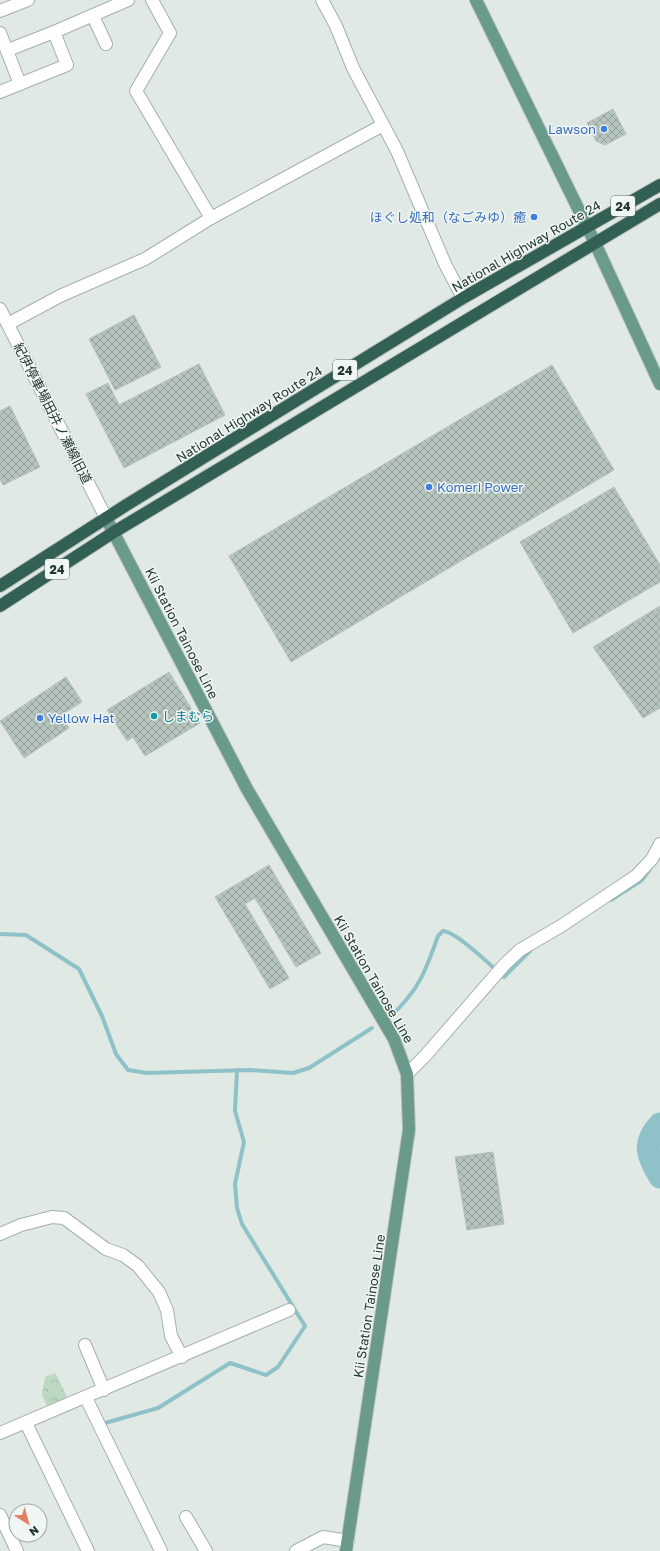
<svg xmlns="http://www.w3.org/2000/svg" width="660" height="1551" viewBox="0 0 660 1551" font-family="'Golos Text','Noto Sans JP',sans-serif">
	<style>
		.forest { fill: url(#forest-crowns) }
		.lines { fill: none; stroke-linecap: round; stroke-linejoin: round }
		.stream { stroke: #8fc2c8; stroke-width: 4 }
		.river { stroke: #8fc2c8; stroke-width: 23 }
		.building { fill: url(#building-cross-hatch); stroke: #b4c2bc }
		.minor-casing { stroke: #a4b0ab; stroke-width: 14 }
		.major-casing { stroke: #bdc3c1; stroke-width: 14 }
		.highway-casing { stroke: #bdc3c1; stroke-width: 14 }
		.minor { stroke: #fff; stroke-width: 12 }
		.major { stroke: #6a9a8b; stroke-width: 12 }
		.highway { stroke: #336055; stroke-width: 12 }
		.shop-dot { fill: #3f7fe0; stroke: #f0f6f3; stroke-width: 1.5 }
		.culture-dot { fill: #0f9aa8; stroke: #f0f6f3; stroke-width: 1.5 }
		.labels { text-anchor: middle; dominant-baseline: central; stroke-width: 3; stroke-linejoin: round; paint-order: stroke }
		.shield { fill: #f0f6f3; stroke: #60716b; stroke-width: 1 }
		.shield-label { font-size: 12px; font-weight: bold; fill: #233831 }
		.shop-label { font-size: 13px; fill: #366cbe; stroke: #f0f6f3; text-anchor: end }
		.street-label { font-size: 13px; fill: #233831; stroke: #f0f6f3 }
		.culture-label { font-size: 13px; fill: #0d838f; stroke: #f0f6f3; text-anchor: start }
	</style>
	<defs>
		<pattern id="forest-crowns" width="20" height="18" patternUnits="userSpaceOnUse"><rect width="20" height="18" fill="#bcd8c2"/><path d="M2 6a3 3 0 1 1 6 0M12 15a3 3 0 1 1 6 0" fill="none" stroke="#a1baa7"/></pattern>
		<pattern id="building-cross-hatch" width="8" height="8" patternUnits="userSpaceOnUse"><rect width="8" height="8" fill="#b6c4be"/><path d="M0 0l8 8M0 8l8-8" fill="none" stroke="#94a09b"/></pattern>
	</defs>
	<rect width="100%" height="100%" fill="#e1e9e5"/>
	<path class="forest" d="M55 1373 69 1400 48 1408 42 1395 45 1377Z"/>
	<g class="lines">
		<g class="stream">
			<path d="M611 900 642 880 650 869"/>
			<path d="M0 934 26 935 79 969 102 1016 116 1054 128 1070 147 1073 250 1070 293 1073 309 1068 372 1028"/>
			<path d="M391 1016C419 990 426 970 438 936L443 931C457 932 491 966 504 977L530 951"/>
			<path d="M105 1423 158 1408 230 1363 266 1375 278 1367 305 1326 242 1224 237 1208 235 1184 244 1142 235 1111 237 1070"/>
		</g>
		<path class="river" d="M660 1124C642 1143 647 1156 660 1177"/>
	</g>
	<g class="building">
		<path d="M613 109 626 134 605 145 596 141 587 123Z"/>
		<path d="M134 315 161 367 115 390 89 339Z"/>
		<path d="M199 364 225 415 124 468 86 394 108 383 119 405Z"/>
		<path d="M552 365 614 470 291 662 229 556Z"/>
		<path d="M10 406 40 467 3 485 0 479V411Z"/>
		<path d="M614 487 660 565V582L573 633 520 542Z"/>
		<path d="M660 606V708L643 718 593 647Z"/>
		<path d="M169 672 200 723 145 756 133 737 127 741 107 710Z"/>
		<path d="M66 677 82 702 61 715 69 728 24 758 0 721Z"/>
		<path d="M269 865 321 953 296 967 255 898 245 904 289 978 270 989 215 897Z"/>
		<path d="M493 1152 504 1224 467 1230 455 1157Z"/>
	</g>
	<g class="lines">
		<g class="minor-casing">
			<g id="minor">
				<path d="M152 0 170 33 136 91 211 218"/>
				<path d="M322 0 336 26 353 68 397 151 445 264 463 298"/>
				<path d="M0 11 28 0"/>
				<path d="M93 16 106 44"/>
				<path d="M0 33 20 84"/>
				<path d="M8 50 54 32"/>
				<path d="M0 92 67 65 54 32 128 0"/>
				<path d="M0 309 106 518"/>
				<path d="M8 324 60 296 145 259 211 218 383 125"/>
				<path d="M407 1074 425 1056 505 964 520 950 561 926 636 876 652 859 660 844"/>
				<path d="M0 1234 21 1225 52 1217 64 1218 106 1249 123 1255 138 1266 159 1292 167 1310 171 1336 182 1357"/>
				<path d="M85 1345 104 1390"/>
				<path d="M86 1398 161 1551"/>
				<path d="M26 1423 88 1551"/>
				<path d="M0 1433 289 1310"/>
				<path d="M0 1515 17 1551"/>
				<path d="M186 1517 206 1551"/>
				<path d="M296 1551 323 1537 348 1541"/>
			</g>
		</g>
		<g class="major-casing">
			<g id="major">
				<path d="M476 0 595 243 660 384"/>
				<path d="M106 518 247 789 394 1039 407 1074 409 1130 346 1551"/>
			</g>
		</g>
		<g class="highway-casing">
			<g id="highway">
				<path d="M0 586 128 504 463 298 660 185"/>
				<path d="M0 606 114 532 660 204"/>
			</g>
		</g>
		<use href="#minor" class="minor"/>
		<use href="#major" class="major"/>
		<use href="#highway" class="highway"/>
	</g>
	<g class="shop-dot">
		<circle cx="604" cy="129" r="4"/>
		<circle cx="534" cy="217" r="4"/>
		<circle cx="429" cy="487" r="4"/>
		<circle cx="40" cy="718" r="4"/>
	</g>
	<circle class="culture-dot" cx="154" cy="716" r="4"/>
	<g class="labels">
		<g class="shield">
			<rect x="611" y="196" width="24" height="20" rx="3"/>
			<rect x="333" y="360" width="24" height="20" rx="3"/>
			<rect x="45" y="559" width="24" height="20" rx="3"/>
		</g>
		<g class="shield-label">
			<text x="623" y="206">24</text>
			<text x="345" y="370">24</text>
			<text x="57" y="569">24</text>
		</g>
		<g class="shop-label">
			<text x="596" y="129">Lawson</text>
			<text x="526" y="217">ほぐし処和（なごみゆ）癒</text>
			<text x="437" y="487" text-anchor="start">Komeri Power</text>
			<text x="48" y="718" text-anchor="start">Yellow Hat</text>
		</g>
		<g class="street-label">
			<text transform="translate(526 246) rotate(-30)">National Highway Route 24</text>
			<text transform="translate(53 413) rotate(63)">紀伊停車場田井ノ瀬線旧道</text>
			<text transform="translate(249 414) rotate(-32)">National Highway Route 24</text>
			<text transform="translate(182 633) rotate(63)">Kii Station Tainose Line</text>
			<text transform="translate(374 979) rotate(60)">Kii Station Tainose Line</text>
			<text transform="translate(369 1306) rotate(-81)">Kii Station Tainose Line</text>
		</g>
		<g class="culture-label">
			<text x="162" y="716">しまむら</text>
		</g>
	</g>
	<g transform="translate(28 1523) rotate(143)"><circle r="19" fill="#f0f6f3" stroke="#9eaaa5"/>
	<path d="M0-3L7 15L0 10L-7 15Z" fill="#e17f67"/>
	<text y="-6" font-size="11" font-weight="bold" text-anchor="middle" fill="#233831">N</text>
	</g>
</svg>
